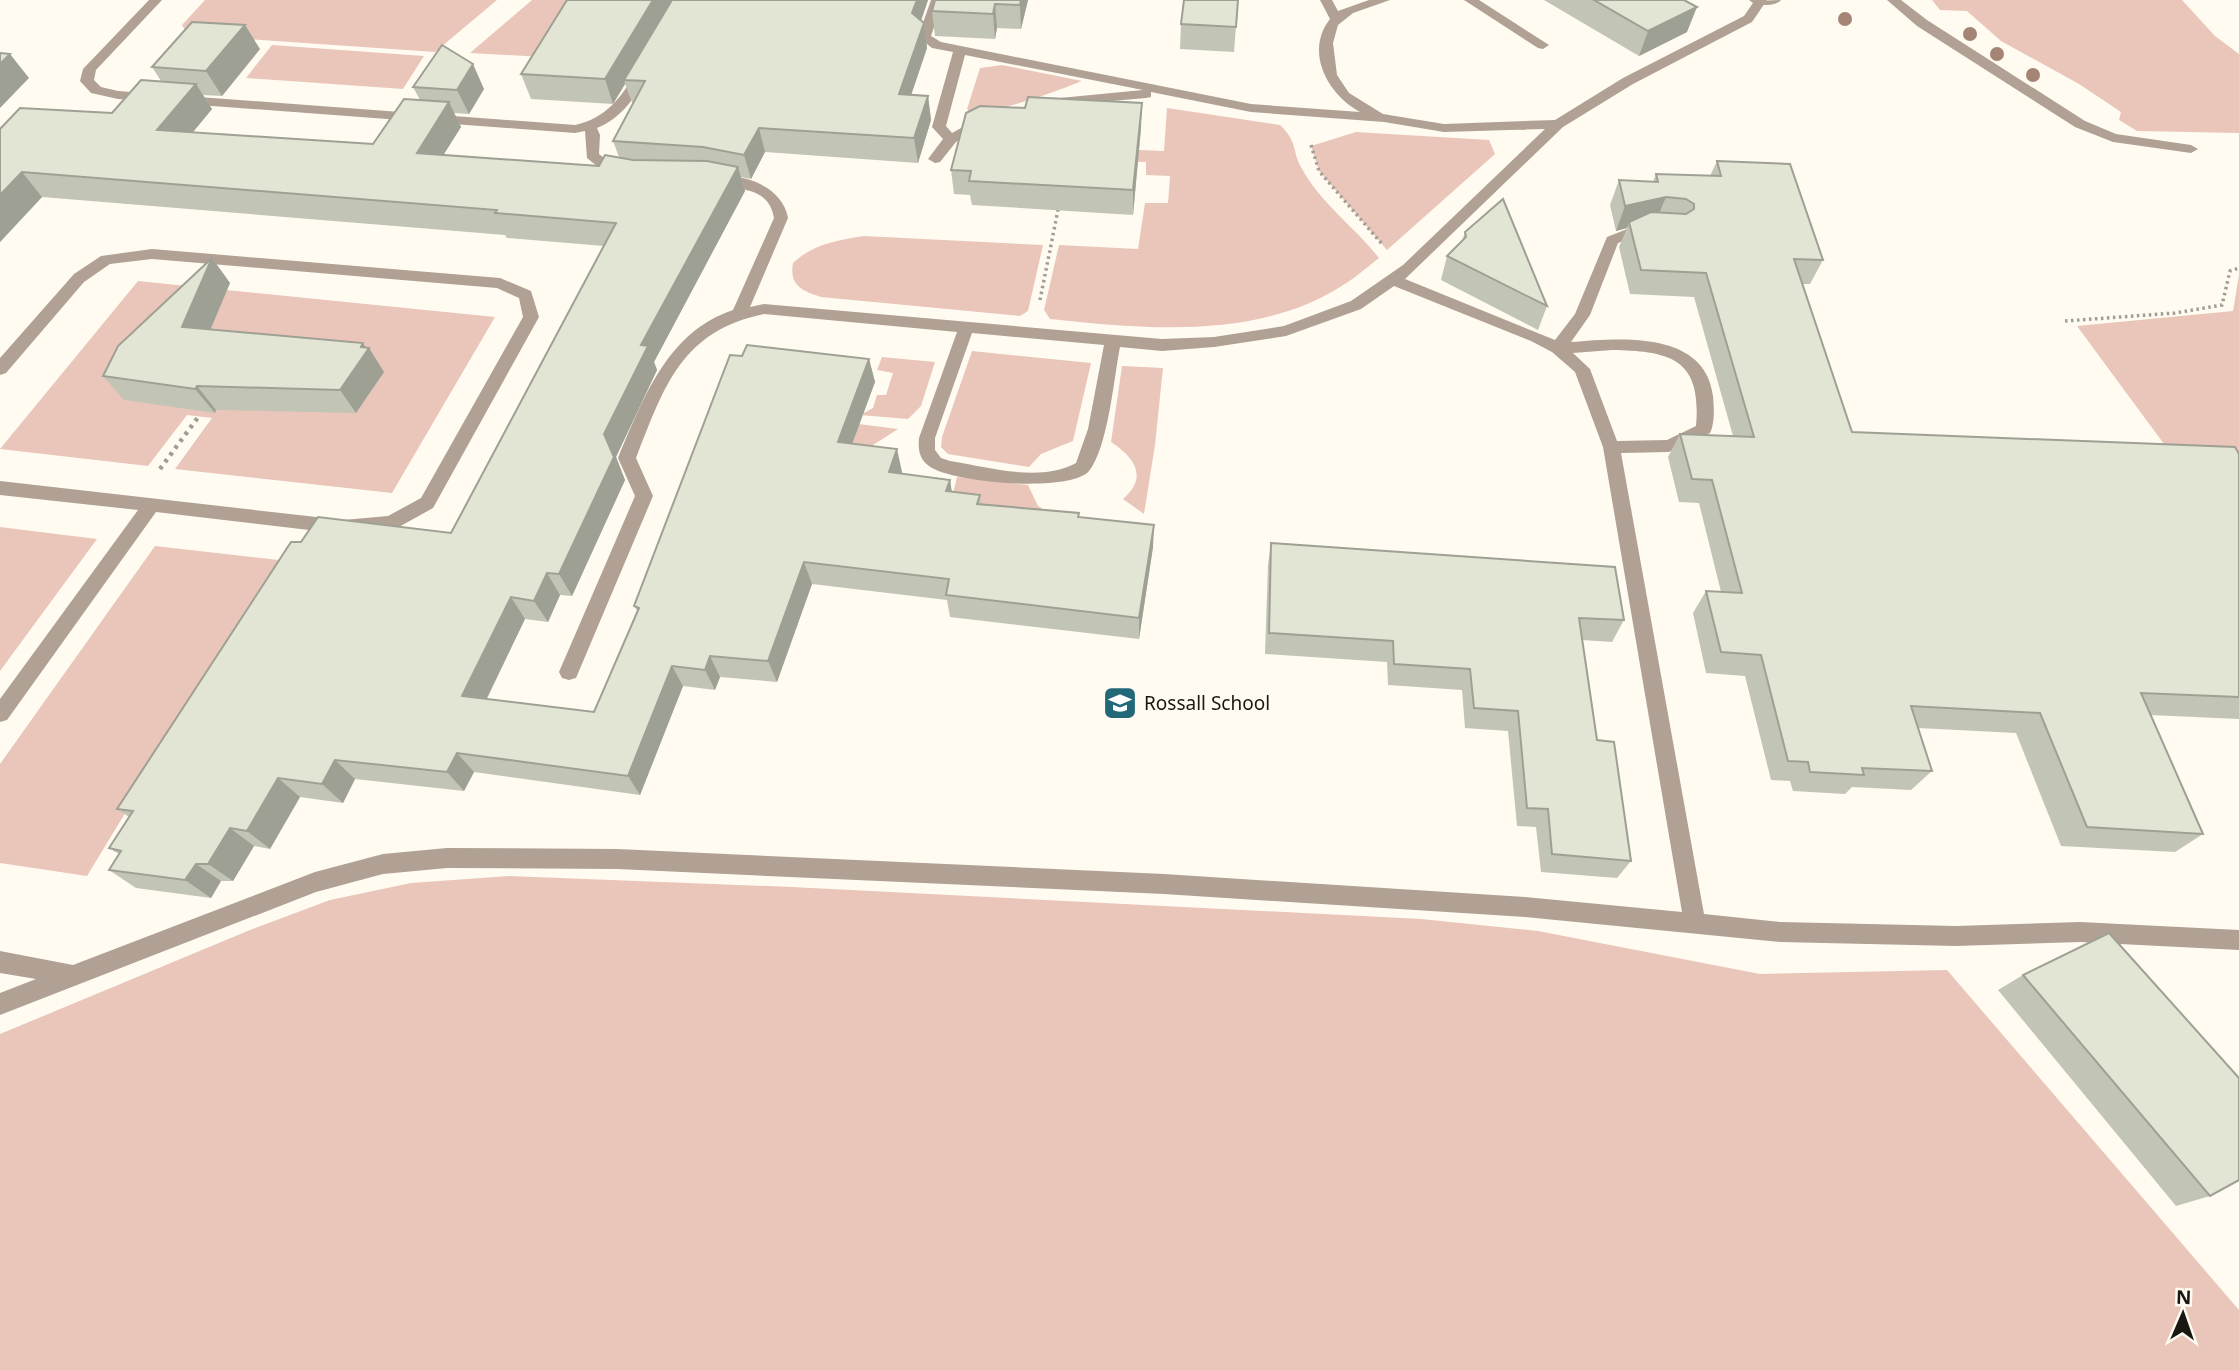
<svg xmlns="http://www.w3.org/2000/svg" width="2239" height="1370" viewBox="0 0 2239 1370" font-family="'Noto Sans',sans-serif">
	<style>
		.green { fill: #eac6ba }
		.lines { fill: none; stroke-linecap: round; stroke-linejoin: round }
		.path-far1 { stroke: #a09d95; stroke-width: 3.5; stroke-dasharray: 2.5 3.5; stroke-linecap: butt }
		.path { stroke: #a09d95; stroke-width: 4.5; stroke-dasharray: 3.5 5; stroke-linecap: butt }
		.service { fill: #b0a194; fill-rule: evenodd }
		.minor { fill: #b0a194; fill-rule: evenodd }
		.tree { fill: #a48475 }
		.wall { fill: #c2c5b6 }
		.shaded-wall { fill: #9ea094 }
		.building { fill: #e2e5d4; stroke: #9ea094; stroke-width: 2 }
		.labels { text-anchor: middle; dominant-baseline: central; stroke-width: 5; stroke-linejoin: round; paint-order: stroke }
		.poi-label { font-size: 19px; fill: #191711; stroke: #fffbf1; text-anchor: start }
	</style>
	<rect width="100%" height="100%" fill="#fffbf1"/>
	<g class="green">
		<path d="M205 0H497L435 52 188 35 182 25Z"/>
		<path d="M532 0H578L544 57 470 53Z"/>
		<path d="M1932 0H2182L2215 36 2239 54V133L2137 131 2119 120 2121 112 2079 84 2001 41 1967 11 1940 10Z"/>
		<path d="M272 45 424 56 403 89 246 78Z"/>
		<path d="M1002 65 1082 81C1047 95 1008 109 970 113L967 109 980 68Z"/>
		<path d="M1167 108 1280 125C1298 142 1292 151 1301 167 1320 203 1355 227 1379 258 1366 268 1354 279 1340 287 1255 340 1145 329 1050 319L1044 310 1059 245 1138 249 1145 203H1168L1170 176 1146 175V162L1094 160 1085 148 1164 151Z"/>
		<path d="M1356 132 1489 140 1495 154 1387 250 1319 171 1311 146Z"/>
		<path d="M864 236 1043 245 1028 311 1020 316 821 297C802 291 789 285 793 263 813 244 838 240 864 236Z"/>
		<path d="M2239 275V496L2178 463 2077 326 2233 311Z"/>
		<path d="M138 281 495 317 392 493 175 469 212 418 187 415 148 466 0 449Z"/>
		<path d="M972 351 1091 363 1073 441 1041 454 1029 467 948 454 941 447 942 437Z"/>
		<path d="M882 357 935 362 921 406 908 419 860 415 873 408 877 395H886L893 373 877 370Z"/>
		<path d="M1122 366 1163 368 1155 445 1144 514 1123 499C1149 477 1134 457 1111 442Z"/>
		<path d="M843 422 898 429 845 463Z"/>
		<path d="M957 477 1028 485 1038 506 1049 513 1057 537 953 493Z"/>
		<path d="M0 527 97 539 0 671Z"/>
		<path d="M155 546 279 560 87 876 0 863V764Z"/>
		<path d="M509 876 792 887 1421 919 1538 931 1760 974 1947 970 2239 1310V1370H0V1034L250 930 330 900 411 883Z"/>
	</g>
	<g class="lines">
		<g class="path-far1">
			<path d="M1311 145 1319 171 1382 244"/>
			<path d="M1040 300 1058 210"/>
			<path d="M2065 321 2175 313 2222 305 2230 271 2239 268"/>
		</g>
		<path class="path" d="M160 469 199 416"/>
		<g class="service">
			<path d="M149 0H162L96 70 94 80 101 87 118 91 575 125C607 118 621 97 637 71H647L649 74C636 96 622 118 597 128L600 135 599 154 617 168 629 173 622 177 608 175 587 158 585 131 575 133 118 99 91 93 80 81 83 69Z"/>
			<path d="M931 0H943L931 36 941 42 1251 104 1360 112C1328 95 1304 52 1330 19L1320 0H1332L1338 11 1369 0H1390L1353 13 1338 25 1333 43 1337 75 1349 93 1383 114 1444 124 1555 120 1623 78 1744 16 1753 3 1749 0H1767L1752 22 1633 84 1563 127 1405 279 1555 340 1575 314 1607 237 1640 224 1653 227 1655 230 1653 233 1641 234 1618 243 1590 315 1571 342C1620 338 1705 330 1713 396 1714 407 1715 423 1710 433L1669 452 1621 453 1704 914 1780 922 1956 926 2080 922 2239 930V950L2080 942 1956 946 1780 942 1525 917 1164 894 617 869 447 868 383 874 316 892 0 1015V993L36 979 0 973V951L73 965 315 872 383 854 447 848 617 849 1164 874 1525 897 1682 912 1603 447 1575 372 1552 352 1531 341 1394 286 1361 309 1286 336 1214 347 1162 351 1120 347C1114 377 1108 448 1089 471 1070 493 951 483 929 466 919 459 918 449 919 438L957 332 764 314C681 331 664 387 636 458L653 496 576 678 569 680 562 678 559 672 635 496 618 458C643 399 667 332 733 310L774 218C769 186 738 190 713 184V178C742 171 783 187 788 218L750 307 764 304 1162 339 1214 337 1284 326 1351 301 1403 265 1545 129 1444 132 1384 122 1251 112 1151 92V97L1146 98 1054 106 1049 105V99L1143 90 965 55 946 126 952 133 979 118 984 117 991 121 956 142 940 162 935 163 928 159 943 139 932 127 953 52 932 48 918 37ZM972 333 1104 345 1088 429 1076 463C1040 483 989 467 950 461L941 458 935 450V438ZM1612 350C1671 351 1702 359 1696 426L1667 440 1617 441 1590 369 1573 353Z"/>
			<path d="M1464 0H1479L1549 45 1543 49 1538 48Z"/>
			<path d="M1887 0H1901L1927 20 2085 121 2116 134 2191 145 2198 149 2191 153 2113 142 2075 127 1917 26Z"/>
			<path d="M152 249 500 278 531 291 539 317 433 508 397 528 343 534 156 512 7 720 0 722V699L138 510 0 495V481L343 520 388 516 421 498 523 317 519 298 497 288 152 259 110 264 84 282 6 373 0 375V358L74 274 101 256Z"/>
		</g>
		<path class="minor" d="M1781 0C1776 6 1760 7 1755 1Z"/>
	</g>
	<g class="tree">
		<circle cx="1845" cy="19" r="7"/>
		<circle cx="1970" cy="34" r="7"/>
		<circle cx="1997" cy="54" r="7"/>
		<circle cx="2033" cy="75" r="7"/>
	</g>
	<g class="wall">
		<path d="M928 0 921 21 924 23 927 48 911 95 928 96 931 120 918 163 765 152 751 179 741 177 745 191 654 362 657 370 616 457 625 480 572 596 560 595 548 622 525 619 487 699 594 712 638 612 634 606 742 356 869 359 875 382 852 444 902 472 901 474 950 480 952 492 980 495 981 504 1079 517 1153 547 1139 639 950 617 947 600 812 584 777 682 720 677 715 690 683 686 640 795 474 772 464 791 355 779 343 803 300 797 270 849 254 846 233 881H221L211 898 136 888 109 870 119 854 109 848 129 817 117 809 301 542 451 533 604 246 507 238 505 235 42 197 0 242V129L112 113 161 81 152 67 260 49 222 96 203 95 212 109 192 133 373 144 420 100 413 87 484 89 469 114 454 113 461 127 443 155 599 166 619 157 613 141 633 105 625 84 613 104 531 99 521 74Z"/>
		<path d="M935 0H1028L1021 29 997 28 995 39 935 36 932 11Z"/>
		<path d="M1238 0 1234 52 1180 49 1181 24Z"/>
		<path d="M1544 0H1684L1687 32 1639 56Z"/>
		<path d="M1141 128 1133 215 972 205 970 195 954 194 951 170Z"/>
		<path d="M1717 161 1823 260 1810 284H1803L1852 432 2239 454V719L2150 715 2203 834 2175 852 2061 846 2016 733 1918 728 1932 771 1911 790 1852 787 1845 794 1793 791 1790 781 1771 780 1745 676 1706 673 1693 613 1706 591 1721 592 1699 503 1679 502 1668 457 1680 434 1733 436 1694 297 1630 294 1619 247 1627 228 1616 231 1610 205 1619 180 1653 182 1656 174 1710 176Z"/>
		<path d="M1465 232 1547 306 1538 330 1441 280 1447 256 1462 241Z"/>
		<path d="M212 258 230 283 210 330 363 343 366 348H369L384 372 356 413 216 410 215 413 124 400 103 376Z"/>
		<path d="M1271 543 1624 620 1612 642 1582 640 1597 740 1631 861 1617 878 1541 872 1536 827 1517 826 1508 731 1465 728 1462 690 1388 685 1387 662 1265 654 1268 565Z"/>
		<path d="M2023 975 2210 1196 2176 1206 1998 990Z"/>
	</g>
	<g class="shaded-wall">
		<path d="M653 0H675L624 80 625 84 613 104 605 79Z"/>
		<path d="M917 0H928L915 38 912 13Z"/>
		<path d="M1021 0H1028L1021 29 1020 5Z"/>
		<path d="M995 4 997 28 995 39 993 14Z"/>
		<path d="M1697 7 1687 32 1639 56 1648 31Z"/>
		<path d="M924 23 927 48 903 119 899 94Z"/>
		<path d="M245 25 260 49 222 96 206 71Z"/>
		<path d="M10 54 29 78 0 108V64Z"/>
		<path d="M473 64 484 89 469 114 457 90Z"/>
		<path d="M196 84 212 109 174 155 157 130Z"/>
		<path d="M928 96 931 120 918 163 914 138Z"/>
		<path d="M449 102 461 127 429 178 417 153Z"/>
		<path d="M1142 103 1141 128 1133 215V190Z"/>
		<path d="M759 128 765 152 751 179 744 155Z"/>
		<path d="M738 167 745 191 654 362 657 370 616 457 625 480 572 596 559 574 604 434 641 345Z"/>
		<path d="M22 172 42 197 0 242V195Z"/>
		<path d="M1666 197 1656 221 1629 222 1627 228 1616 231 1625 206Z"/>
		<path d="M212 258 230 283 201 352 182 327Z"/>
		<path d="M363 343 367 350 369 348 384 372 356 413 340 390Z"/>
		<path d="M869 359 875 382 844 466 838 442Z"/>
		<path d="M197 386 216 410 215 413 195 389Z"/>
		<path d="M897 449 902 472 894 495 889 472Z"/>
		<path d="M950 480 953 502 946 491Z"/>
		<path d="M1154 525 1153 547 1139 639V618Z"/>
		<path d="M804 562 812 584 777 682 768 661Z"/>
		<path d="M547 573 560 595 548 622 534 601Z"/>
		<path d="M511 597 525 619 478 716 462 696Z"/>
		<path d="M710 656 720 677 715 690 705 670Z"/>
		<path d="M672 666 683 686 640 795 628 776Z"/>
		<path d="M457 753 474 772 464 791 447 772Z"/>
		<path d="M335 760 355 779 343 803 322 784Z"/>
		<path d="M278 778 300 797 270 849 247 831Z"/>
		<path d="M230 828 254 846 233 881 208 864Z"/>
		<path d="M196 864 221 881 211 898 185 880Z"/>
	</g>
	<g class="building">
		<path d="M567 0H653L605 79 521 74Z"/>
		<path d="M672 0H917L912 13 924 23 899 94 928 96 914 138 759 128 744 155 703 147 613 141 645 81 624 80Z"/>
		<path d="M935 0H1021L1020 5 995 4 993 14 932 11Z"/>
		<path d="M1184 0H1238L1236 27 1181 24Z"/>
		<path d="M1594 0H1684L1697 7 1648 31Z"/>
		<path d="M192 22 245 25 206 71 152 67Z"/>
		<path d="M442 45 473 64 457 90 413 87Z"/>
		<path d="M0 53 10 54 0 64Z"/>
		<path d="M141 80 196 84 157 130 373 144 404 99 449 102 417 153 599 166 605 155 633 160 707 161 738 167 641 345 648 346 604 434 614 457 559 574 547 573 534 601 511 597 462 696 594 712 639 608 634 606 730 355 742 356 747 345 869 359 838 442 897 449 889 472 950 480 946 491 980 495 977 504 1079 513 1078 517 1154 525 1139 618 946 595 949 579 804 562 768 661 710 656 705 670 672 666 628 776 457 753 447 772 335 760 322 784 278 778 247 831 230 828 208 864H196L185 880 109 870 121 851 109 848 133 811 117 809 291 542H301L318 517 451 533 616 223 495 213 497 210 22 172 0 195V129L20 108 112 113Z"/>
		<path d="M1028 97 1142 103 1133 190 969 181 971 171 951 170 966 113 980 106 1025 108Z"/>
		<path d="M1717 161 1790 164 1823 260 1794 259 1852 432 2235 447 2239 454V697L2141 693 2203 834 2087 827 2040 713 1911 706 1932 771 1862 768 1864 775 1810 772 1808 762 1788 761 1761 655 1721 652 1706 591 1742 593 1712 480 1692 479 1680 434 1754 437 1706 273 1641 270 1629 222 1651 212 1686 214 1694 209V204L1686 199 1666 197 1625 206 1619 180 1658 182 1656 174 1721 176Z"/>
		<path d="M1503 199 1547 306 1447 256 1466 237 1465 232Z"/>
		<path d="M212 258 182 327 363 343 361 347 369 348 340 390 197 386 195 389 103 376 118 346Z"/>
		<path d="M1271 543 1615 567 1624 620 1579 618 1597 740 1614 742 1631 861 1552 854 1548 809 1527 808 1518 711 1474 708 1470 669 1394 664 1393 641 1269 633Z"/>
		<path d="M2109 933 2239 1078V1180L2210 1196 2023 975Z"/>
	</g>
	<defs>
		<g id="school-square" transform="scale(1.75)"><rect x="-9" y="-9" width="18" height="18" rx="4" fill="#236878" stroke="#fffbf1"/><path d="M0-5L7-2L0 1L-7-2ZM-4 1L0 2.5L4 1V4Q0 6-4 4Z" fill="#fff"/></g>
	</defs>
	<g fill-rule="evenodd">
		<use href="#school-square" x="1120" y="703"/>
	</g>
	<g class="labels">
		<g class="poi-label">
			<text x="1144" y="703">Rossall School</text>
		</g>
	</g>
	<g transform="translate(2183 1314) rotate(2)" stroke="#fffbf1" stroke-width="5" paint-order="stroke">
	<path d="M0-5L12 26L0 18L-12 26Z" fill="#191711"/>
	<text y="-10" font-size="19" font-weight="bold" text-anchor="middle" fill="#191711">N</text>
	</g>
</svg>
